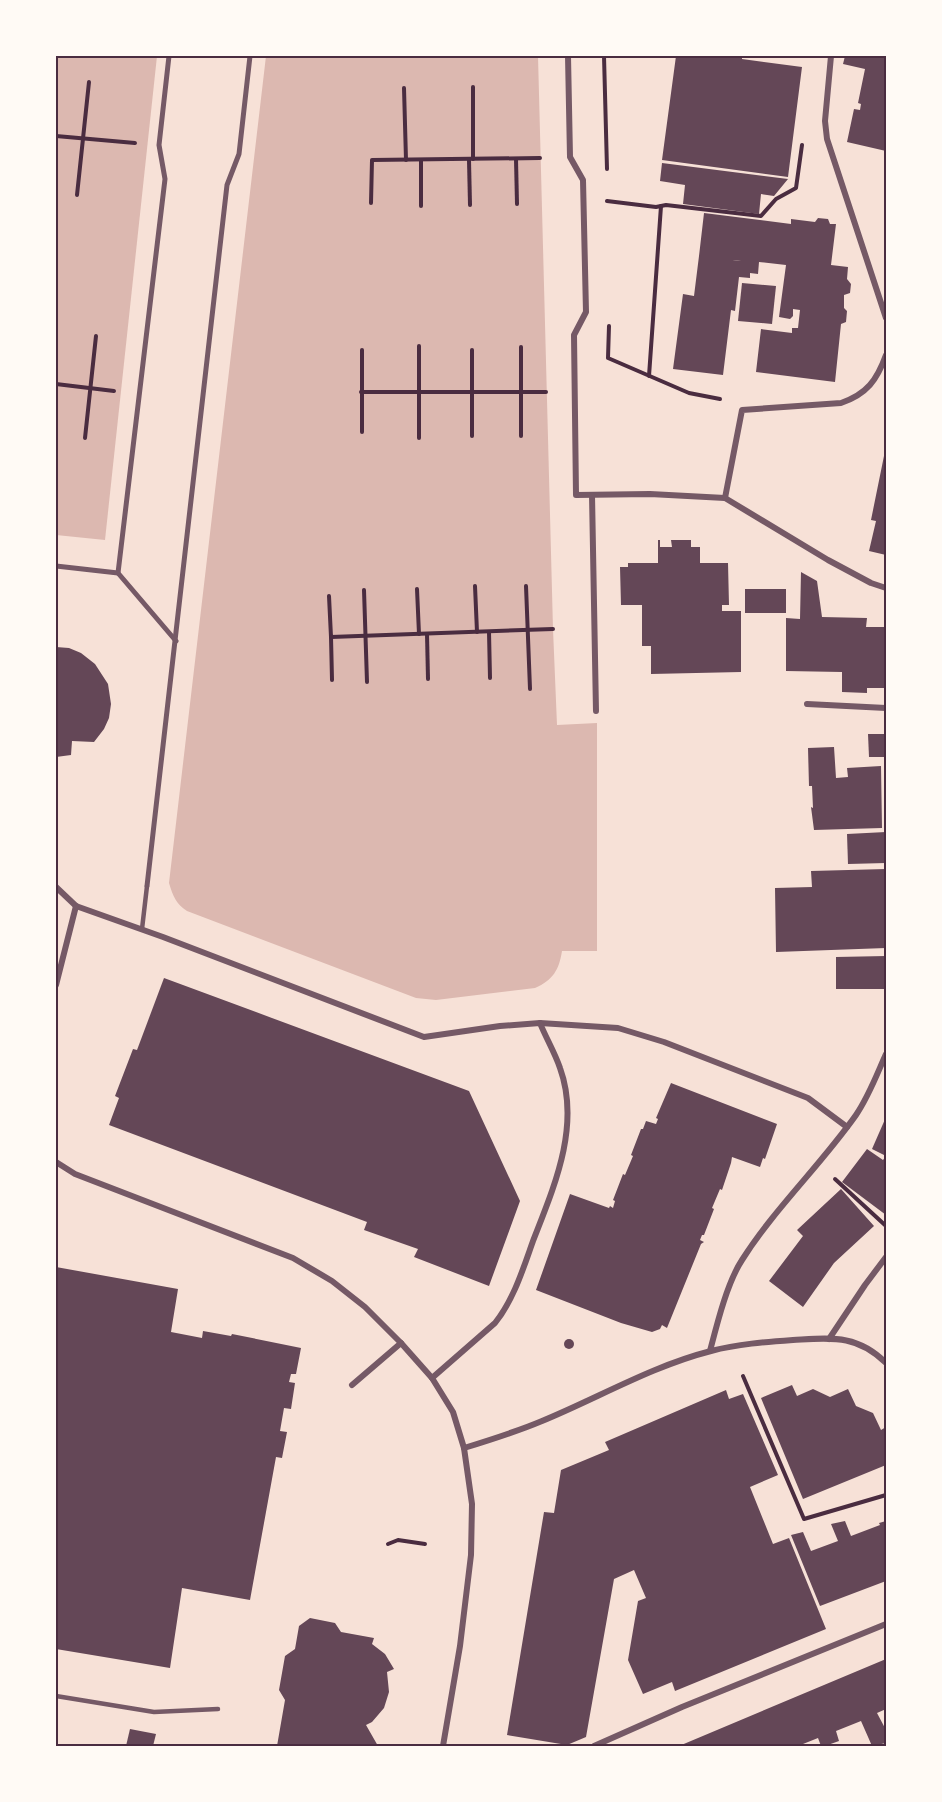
<svg xmlns="http://www.w3.org/2000/svg" width="942" height="1802" viewBox="0 0 942 1802" font-family="'Work Sans',sans-serif">
	<style>
		.water { fill: #dcb8b0 }
		.building { fill: #644757 }
		.lines { fill: none; stroke-linecap: round; stroke-linejoin: round }
		.path { stroke: #4a2c40; stroke-width: 4 }
		.service { stroke: #755966; stroke-width: 4.5 }
		.pedestrian { stroke: #755966; stroke-width: 5 }
		.minor { stroke: #755966; stroke-width: 6 }
		.neatline { fill: none; stroke: #4a2c40; stroke-width: 2 }
	</style>
	<rect width="100%" height="100%" fill="#f7e1d7"/>
	<g class="water">
		<path d="M56 56H157L105 540 56 535Z"/>
		<path d="M266 56H538L553 629 557 725 597 723V951H562C559 970 553 980 535 988L436 1000 416 998 187 911C176 904 173 896 169 883Z"/>
	</g>
	<g class="building">
		<path d="M676 56H742V59L802 67 788 177 662 160Z"/>
		<path d="M845 56H886V151L847 142 854 109 860 110 861 104 858 103 865 69 843 64Z"/>
		<path d="M662 163 788 179 774 196 761 194 759 214 683 204 685 185 660 181Z"/>
		<path d="M704 213 791 224V219L815 222 818 218 828 219 830 224H836L831 265 848 267 847 279 851 284 850 293 844 295V308L847 311 846 322 841 324 835 382 756 372 761 329 792 333V328H798L800 310 793 309V316L790 319 779 317 786 265 759 262 758 274 750 273V278L739 277 735 311 731 310 723 375 673 369 683 294 694 296 699 256 741 261 699 256Z"/>
		<path d="M742 283 776 286 772 324 738 321Z"/>
		<path d="M885 451H886V555L869 551 876 521 871 520Z"/>
		<path d="M658 540H660V547H672L671 540H691V547H700V563H728L729 605H722V611H741V672L651 674V646H642V605H621L620 567H628V563H658Z"/>
		<path d="M801 572 817 581 822 617 867 618 866 627H886V688H867V693L842 692V672L786 671V618L800 619Z"/>
		<rect x="745" y="589" width="41" height="24"/>
		<path d="M56 647 69 648 81 653 95 664 108 684 111 704 109 718 104 729 94 742 72 741 71 755 56 757Z"/>
		<path d="M868 734H886V757H869Z"/>
		<path d="M834 747 836 778 848 777 847 768 881 766 882 828 814 830 811 807 813 808 812 786H809L808 748Z"/>
		<path d="M886 832V863L848 864 847 834Z"/>
		<path d="M886 869V948L776 952 775 888 812 887 811 871Z"/>
		<path d="M886 956V989H836V957Z"/>
		<path d="M164 978 469 1091 520 1201 489 1286 414 1257 418 1249 364 1230 367 1222 109 1125 119 1098 115 1096 133 1049 137 1050Z"/>
		<path d="M671 1083 777 1124 765 1159 763 1158 760 1167 732 1157 731 1163 722 1190 720 1189 712 1208 714 1209 704 1235H702L700 1240 704 1242 701 1244 667 1328 662 1325 660 1329 652 1332 621 1323 536 1290 570 1194 609 1208 610 1206 613 1208 615 1201 613 1200 623 1174 625 1175 633 1156 631 1155 641 1129H643L646 1121 656 1124 658 1119 656 1118Z"/>
		<path d="M886 1117V1156L872 1149Z"/>
		<path d="M867 1149 883 1160 886 1156V1215L842 1182Z"/>
		<path d="M841 1189 874 1226 834 1263 803 1307 769 1281 803 1236 797 1230Z"/>
		<path d="M56 1267 178 1289 171 1332 202 1338 203 1331 231 1336 232 1334 301 1348 296 1374H291L289 1382 295 1383 291 1409 284 1408 280 1431 287 1432 282 1458 276 1457 250 1600 182 1588 170 1668 56 1649Z"/>
		<circle cx="569" cy="1344" r="5"/>
		<path d="M792 1385 797 1396 813 1389 830 1397 848 1389 856 1406 873 1413 881 1430 886 1427V1465L803 1499 761 1398Z"/>
		<path d="M726 1390 729 1399 743 1394 778 1475 750 1487 773 1544 789 1538 826 1629 675 1691 672 1682 643 1694 628 1660 638 1601 646 1598 634 1570 614 1579 586 1737 567 1745 507 1735 544 1512 554 1513 561 1470 609 1450 605 1442Z"/>
		<path d="M845 1521 851 1536 880 1525 879 1523 886 1521V1581L820 1606 791 1535 803 1532 811 1551 838 1541 831 1524Z"/>
		<path d="M310 1618 335 1623 341 1632 374 1638 372 1644 385 1654 394 1669 387 1672 389 1692 384 1708 372 1722 366 1725 378 1746H277L285 1700 279 1690 285 1656 295 1649 299 1626Z"/>
		<path d="M886 1659V1709L877 1713 886 1730V1743L872 1746 861 1721 836 1731 839 1741 825 1746H821L818 1738 798 1746H679Z"/>
		<path d="M130 1729 156 1734 153 1746H126Z"/>
	</g>
	<g class="lines">
		<g class="path">
			<path d="M604 56 607 169"/>
			<path d="M404 88 406 160"/>
			<path d="M56 136 135 143"/>
			<path d="M473 159V87"/>
			<path d="M516 159 517 204"/>
			<path d="M421 160V206"/>
			<path d="M469 160 470 205"/>
			<path d="M77 195 89 82"/>
			<path d="M607 201 656 207 666 205 761 216 776 199 796 188 802 145"/>
			<path d="M371 203 372 160 540 158"/>
			<path d="M609 326 608 358 689 393 720 399"/>
			<path d="M419 346V438"/>
			<path d="M362 350V432"/>
			<path d="M649 376 661 206"/>
			<path d="M56 384 114 391"/>
			<path d="M361 392H546"/>
			<path d="M472 436V350"/>
			<path d="M521 436V347"/>
			<path d="M85 438 96 336"/>
			<path d="M475 586 477 632"/>
			<path d="M526 586 530 689"/>
			<path d="M417 589 419 634"/>
			<path d="M364 590 367 682"/>
			<path d="M329 596 331 637 553 629"/>
			<path d="M489 632 490 678"/>
			<path d="M427 634 428 679"/>
			<path d="M331 637 332 680"/>
			<path d="M835 1179 886 1226"/>
			<path d="M743 1376 804 1519 886 1495"/>
			<path d="M388 1544 398 1540 425 1544"/>
		</g>
		<g class="service">
			<path d="M142 929 147 886"/>
			<path d="M56 1696 154 1712 218 1709"/>
		</g>
		<g class="pedestrian">
			<path d="M169 56 159 145 165 179 118 573 176 641"/>
			<path d="M56 566 118 573"/>
			<path d="M147 886 227 185 239 154 250 56"/>
		</g>
		<g class="minor">
			<path d="M568 56 570 157 583 180 586 312 574 335 576 495 650 494 725 498 828 560 871 583 886 588"/>
			<path d="M831 56 825 121 827 139 886 318"/>
			<path d="M592 495 596 711"/>
			<path d="M725 498 742 410 841 403C867 394 877 380 886 355"/>
			<path d="M807 704 886 708"/>
			<path d="M56 887 76 906 163 937 424 1037 500 1026 540 1023 618 1028 664 1042 808 1098 847 1127"/>
			<path d="M56 985 76 906"/>
			<path d="M56 1162 75 1174 293 1258 332 1281 365 1307 401 1343 432 1378 453 1412 464 1448 472 1504 471 1555 460 1646 443 1746"/>
			<path d="M829 1339 865 1285 886 1257"/>
			<path d="M710 1351C717 1324 727 1283 742 1260 775 1208 820 1166 856 1115 869 1096 877 1074 886 1054"/>
			<path d="M432 1378 495 1323C514 1299 523 1269 533 1241 554 1187 581 1126 560 1068 555 1053 546 1038 540 1023"/>
			<path d="M352 1385 401 1343"/>
			<path d="M464 1448C490 1440 516 1432 542 1421 598 1398 652 1366 711 1351 738 1344 765 1342 793 1340 831 1338 857 1334 886 1363"/>
			<path d="M594 1746 682 1707 886 1624"/>
		</g>
	</g>
	<rect width="942" height="1802" fill="none" stroke="#fffaf5" stroke-width="114"/>
	<rect x="57" y="57" width="828" height="1688" class="neatline"/>
</svg>
